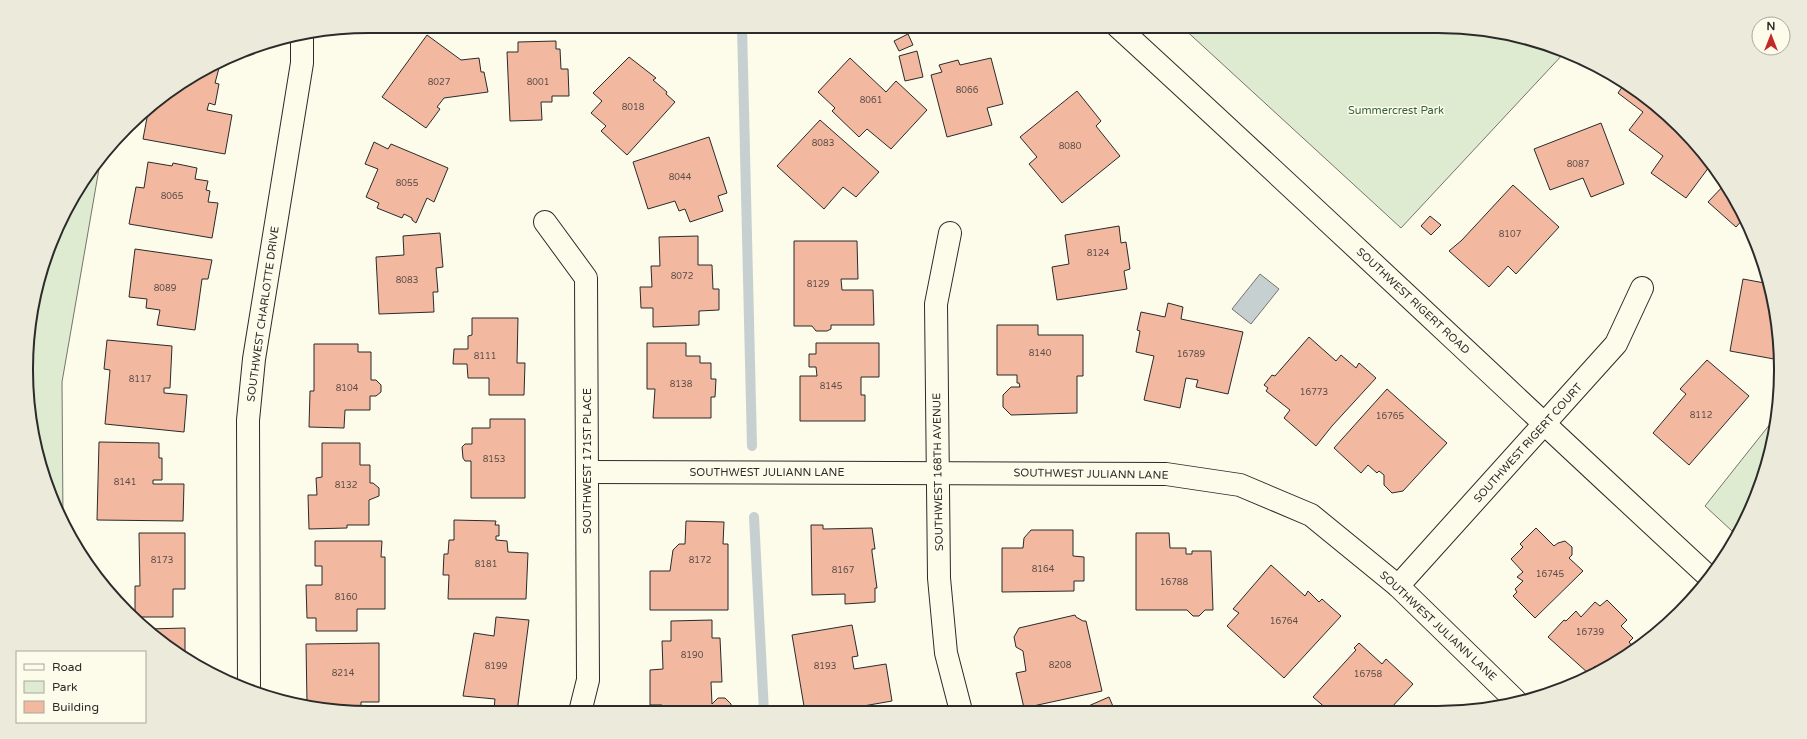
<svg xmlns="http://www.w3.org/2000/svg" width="1807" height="739" viewBox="0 0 1807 739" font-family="'Varela Round',sans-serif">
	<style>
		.green { fill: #deebd1; stroke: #74746e }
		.water { fill: #c7d0d0; stroke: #74746e }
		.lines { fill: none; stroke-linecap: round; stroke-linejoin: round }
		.stream { stroke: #c7d0d0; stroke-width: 10 }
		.building { fill: #f2b8a0; stroke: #2b2b2b }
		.street-casing { stroke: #2b2b2b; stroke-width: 24 }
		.street { stroke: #fdfbea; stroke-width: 22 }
		.labels { text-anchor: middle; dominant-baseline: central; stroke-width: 3; stroke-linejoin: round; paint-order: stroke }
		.number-label { font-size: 9px; fill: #5d4e48 }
		.park-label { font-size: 11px; fill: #34623c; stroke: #fdfbea }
		.street-label { font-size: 11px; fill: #2b2b2b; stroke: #fdfbea }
		.rim { fill: none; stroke: #2b2b2b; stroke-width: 2 }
	</style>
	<rect width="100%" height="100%" fill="#fdfbea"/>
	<g class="green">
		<path d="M1181 26H1437L1548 44 1565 52 1401 228Z"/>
		<path d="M100 163 62 382 63 520 52 501 33 437 29 324 44 259 72 198Z"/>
		<path d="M1778 414 1763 480 1747 512 1732 531 1705 506Z"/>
	</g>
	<path class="water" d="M1260 274 1279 289 1251 324 1232 309Z"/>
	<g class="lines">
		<g class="stream">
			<path d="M742 26 752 446"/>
			<path d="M754 517 764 712"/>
		</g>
	</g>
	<g class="building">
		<path d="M908 34 913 45 899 51 894 41Z"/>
		<path d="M427 35 461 60 479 58 481 72H484L488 92 444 98 437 107 440 109 426 128 382 97Z"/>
		<path d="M556 41V49H560L561 69H568L569 96H552V102H541L542 120 510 121 507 52H518V42Z"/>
		<path d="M917 51 923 77 905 81 899 56Z"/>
		<path d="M629 57 656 78 653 80 667 92 666 94 675 102 627 155 601 131 606 126 591 113 602 101 593 93Z"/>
		<path d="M850 58 886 92 896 81 927 110 891 149 867 129 859 137 832 111 835 108 818 92Z"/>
		<path d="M991 58 1003 104 987 108 992 125 947 137 931 75 942 72 939 65 958 60 960 65Z"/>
		<path d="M209 67 219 68 215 83 219 84 215 105 209 103 207 110 232 115 225 154 143 139 149 107 198 72Z"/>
		<path d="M1625 83 1664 111 1712 163 1686 198 1651 173 1663 156 1629 130 1643 112 1618 93Z"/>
		<path d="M1077 91 1101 121 1096 126 1120 156 1062 203 1029 164 1037 157 1020 137Z"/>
		<path d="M820 120 879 172 856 197 843 187 824 209 777 166Z"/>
		<path d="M1601 123 1624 184 1591 197 1583 178 1550 190 1534 149Z"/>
		<path d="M709 137 727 193 718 196 723 211 690 222 685 209 679 211 675 201 648 209 633 162Z"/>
		<path d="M374 142 388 149 391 144 448 168 434 202 427 198 416 223 412 220V218L404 214 402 218 377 208 379 203 366 197 378 169 365 164Z"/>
		<path d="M148 162 172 166 173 163 197 168 195 179 208 181 206 190 210 191 208 202 218 203 212 238 129 224 136 187 144 188Z"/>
		<path d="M1725 184 1746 220 1744 218 1736 227 1708 202Z"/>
		<path d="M1513 185 1559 227 1516 274 1508 266 1489 287 1449 251 1462 240Z"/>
		<path d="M1430 216 1441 225 1431 235 1421 226Z"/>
		<path d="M1119 226 1121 243 1126 242 1130 269 1124 271 1127 289 1057 300 1052 267 1069 264 1065 235Z"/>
		<path d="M440 233 443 267 436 268 438 292H433L434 312 379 314 376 257 404 255 403 236Z"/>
		<path d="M698 236V265H712L713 289H719V310L699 311V325L653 327V308H641L640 287H652L651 266H660L659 237Z"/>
		<path d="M794 241H857L858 279H841L842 290H873L874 325H831V329L827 331H816L812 326H794Z"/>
		<path d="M135 249 212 260 208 279H202L195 330 157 325 160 310 146 308 147 299 129 297Z"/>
		<path d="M1743 279 1770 284 1778 335 1774 359 1730 351Z"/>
		<path d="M1168 303 1183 307 1181 319 1243 332 1228 394 1196 387 1198 380 1186 378 1180 408 1144 400 1154 356 1136 352 1140 331 1137 330 1141 312 1165 317Z"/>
		<path d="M472 318H518L517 363H525L524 395H489V378H468L467 364H453L454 349H468V336L472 335Z"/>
		<path d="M997 325H1038V335H1083V376H1077V413L1011 415 1003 407V395L1011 387H1020L1019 383H1017V375H997Z"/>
		<path d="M1309 337 1336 361 1341 355 1356 368 1359 363 1376 378 1332 426 1316 446 1284 418 1290 410 1266 391 1268 388 1264 385 1272 375 1275 376Z"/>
		<path d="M107 340 172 346 170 388H164V393L187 395 184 432 105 424 110 370 104 369Z"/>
		<path d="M647 343H686V356H700V363H711V379H716L715 397H711V418H653L655 389H647Z"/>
		<path d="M816 343H879V377H861V395H865V421H800V376H817L816 367H809V354H816Z"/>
		<path d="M314 344H358V352H371V380H376L381 385V392L376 396H370V410H345L344 428 309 427 310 391H314Z"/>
		<path d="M1707 360 1749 396 1689 465 1653 433 1686 394 1680 389Z"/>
		<path d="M1387 389 1447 443 1403 491 1392 493 1384 485V475L1379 471 1377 473 1368 465 1361 473 1334 448Z"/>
		<path d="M490 419H525V498H471V461H465L463 458 462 447 465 444H472V428H490Z"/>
		<path d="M99 442 159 443V458H162V480H153V484H184L183 521 97 520Z"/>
		<path d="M322 443H360V465H370V483H373L379 488V496L369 500V525H347V528L309 529 308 495H317L316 478 322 477Z"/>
		<path d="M454 520 496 521 495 525H499V536H496V540L507 541 508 552 528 553 526 599H448L449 575H443L444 554H448L449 540H454Z"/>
		<path d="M686 521 724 522 723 544H728V610H650V571H670L673 550 679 544H685Z"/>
		<path d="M811 525H823V529L872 528 875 549H872V552L877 588H875V602L845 604V594L812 595Z"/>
		<path d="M1536 528 1554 546 1558 543 1565 541 1572 547V555L1569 558 1583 571 1535 618 1513 596 1517 592 1515 589 1523 581 1517 577 1523 572 1511 559 1523 547 1520 544Z"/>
		<path d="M1031 530H1073V556L1084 557V581H1074V591L1002 592V548H1023L1024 538Z"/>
		<path d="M139 533H185V589H173V617H137L135 615V586H140Z"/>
		<path d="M1136 533H1169L1170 548H1186V554H1192V551H1211L1213 610H1205L1199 616H1193L1187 610H1136Z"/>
		<path d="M315 541H382L381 557H385V609H357V631H316V618H307L306 585H322V566H315Z"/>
		<path d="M1271 565 1305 596 1308 591 1319 602 1322 599 1341 616 1284 678 1227 626 1239 613 1233 609Z"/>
		<path d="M1607 600 1627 620 1621 626 1633 638 1629 642 1634 648 1599 671 1595 666 1588 673 1548 637 1564 620 1566 621 1576 611 1581 617 1595 602 1600 606Z"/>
		<path d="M1075 615 1076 617 1083 621H1086L1102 691 1024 708 1016 673 1026 671 1023 651 1016 647 1014 637 1019 628Z"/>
		<path d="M496 617 529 620 517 712 494 709 495 699 463 696 474 633 494 636Z"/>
		<path d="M712 620V638H720L722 682H711L712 704 718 698H725L731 704V712H713L712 707 662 708V705H650V670L663 669 662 641H671V621Z"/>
		<path d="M852 625 858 656 852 657 854 669 886 664 892 701 829 712H805L792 635Z"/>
		<path d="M185 628V655L160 642 148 629Z"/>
		<path d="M379 643V702H361V712L307 703 306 644Z"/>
		<path d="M1359 643 1382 664 1386 659 1413 684 1391 708 1389 706 1385 710H1328L1313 697 1356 650 1354 648Z"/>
		<path d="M1109 697 1115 711H1077Z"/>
	</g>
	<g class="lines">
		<g class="street-casing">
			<g id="street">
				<path d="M1117 26C1316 208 1511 394 1709 577"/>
				<path d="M545 222 586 278 588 680 580 712"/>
				<path d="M950 233 936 304 939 578 946 653 961 711"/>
				<path d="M588 472 1166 474 1240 485 1311 515 1398 586 1515 700"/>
				<path d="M1398 586 1616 344 1642 288"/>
				<path d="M249 689 248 420 254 359 302 63V37"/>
			</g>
		</g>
		<use href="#street" class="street"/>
	</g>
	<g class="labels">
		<g class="number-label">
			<text x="439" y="82">8027</text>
			<text x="538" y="82">8001</text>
			<text x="967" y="90">8066</text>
			<text x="871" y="100">8061</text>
			<text x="633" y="107">8018</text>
			<text x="823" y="143">8083</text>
			<text x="1070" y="146">8080</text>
			<text x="1578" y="164">8087</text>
			<text x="680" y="177">8044</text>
			<text x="407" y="183">8055</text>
			<text x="172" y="196">8065</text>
			<text x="1510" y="234">8107</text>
			<text x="1098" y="253">8124</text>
			<text x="682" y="276">8072</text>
			<text x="407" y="280">8083</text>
			<text x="818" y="284">8129</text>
			<text x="165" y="288">8089</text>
			<text x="1040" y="353">8140</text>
			<text x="1191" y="354">16789</text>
			<text x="485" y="356">8111</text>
			<text x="140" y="379">8117</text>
			<text x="681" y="384">8138</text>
			<text x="831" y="386">8145</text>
			<text x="347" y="388">8104</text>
			<text x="1314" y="392">16773</text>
			<text x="1701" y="415">8112</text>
			<text x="1390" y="416">16765</text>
			<text x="494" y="459">8153</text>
			<text x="125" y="482">8141</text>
			<text x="346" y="485">8132</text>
			<text x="162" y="560">8173</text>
			<text x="700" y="560">8172</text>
			<text x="486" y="564">8181</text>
			<text x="1043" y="569">8164</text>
			<text x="843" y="570">8167</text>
			<text x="1550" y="574">16745</text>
			<text x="1174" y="582">16788</text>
			<text x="346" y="597">8160</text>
			<text x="1284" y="621">16764</text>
			<text x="1590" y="632">16739</text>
			<text x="692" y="655">8190</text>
			<text x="1060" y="665">8208</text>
			<text x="496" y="666">8199</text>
			<text x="825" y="666">8193</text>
			<text x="343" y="673">8214</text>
			<text x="1368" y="674">16758</text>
		</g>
		<g class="park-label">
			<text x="1396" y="110">Summercrest Park</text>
		</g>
		<g class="street-label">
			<text transform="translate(1413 301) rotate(43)">SOUTHWEST RIGERT ROAD</text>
			<text transform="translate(263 314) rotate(-82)">SOUTHWEST CHARLOTTE DRIVE</text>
			<text transform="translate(1528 443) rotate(-48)">SOUTHWEST RIGERT COURT</text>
			<text transform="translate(587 461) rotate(-90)">SOUTHWEST 171ST PLACE</text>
			<text x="767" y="472">SOUTHWEST JULIANN LANE</text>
			<text transform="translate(938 472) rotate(-91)">SOUTHWEST 168TH AVENUE</text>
			<text transform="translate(1091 474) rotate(1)">SOUTHWEST JULIANN LANE</text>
			<text transform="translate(1438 626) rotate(43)">SOUTHWEST JULIANN LANE</text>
		</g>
	</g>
	<path d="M0 0H1807V739H0ZM369 33H1438A336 336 0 0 1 1774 369V370A336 336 0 0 1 1438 706H369A336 336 0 0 1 33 370V369A336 336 0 0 1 369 33Z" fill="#eceadb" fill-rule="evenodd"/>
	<path class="rim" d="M369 33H1438A336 336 0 0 1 1774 369V370A336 336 0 0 1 1438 706H369A336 336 0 0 1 33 370V369A336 336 0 0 1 369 33Z"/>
	<rect x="16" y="651" width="130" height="72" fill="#fdfbea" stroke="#a9a89e"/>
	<rect x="24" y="664" width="20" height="6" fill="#fdfbea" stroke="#a9a89e"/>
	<text x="52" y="671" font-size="12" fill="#2b2b2b">Road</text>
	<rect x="24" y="681" width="20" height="12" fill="#deebd1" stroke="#a9a89e"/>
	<text x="52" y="691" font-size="12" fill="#2b2b2b">Park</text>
	<rect x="24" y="701" width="20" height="12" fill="#f2b8a0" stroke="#a9a89e"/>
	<text x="52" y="711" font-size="12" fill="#2b2b2b">Building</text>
	<g transform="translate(1771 36)"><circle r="19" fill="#fdfbea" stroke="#a9a89e"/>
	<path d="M0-3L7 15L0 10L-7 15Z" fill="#c62828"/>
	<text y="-6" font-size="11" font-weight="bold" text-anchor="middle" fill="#2b2b2b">N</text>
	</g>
</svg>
